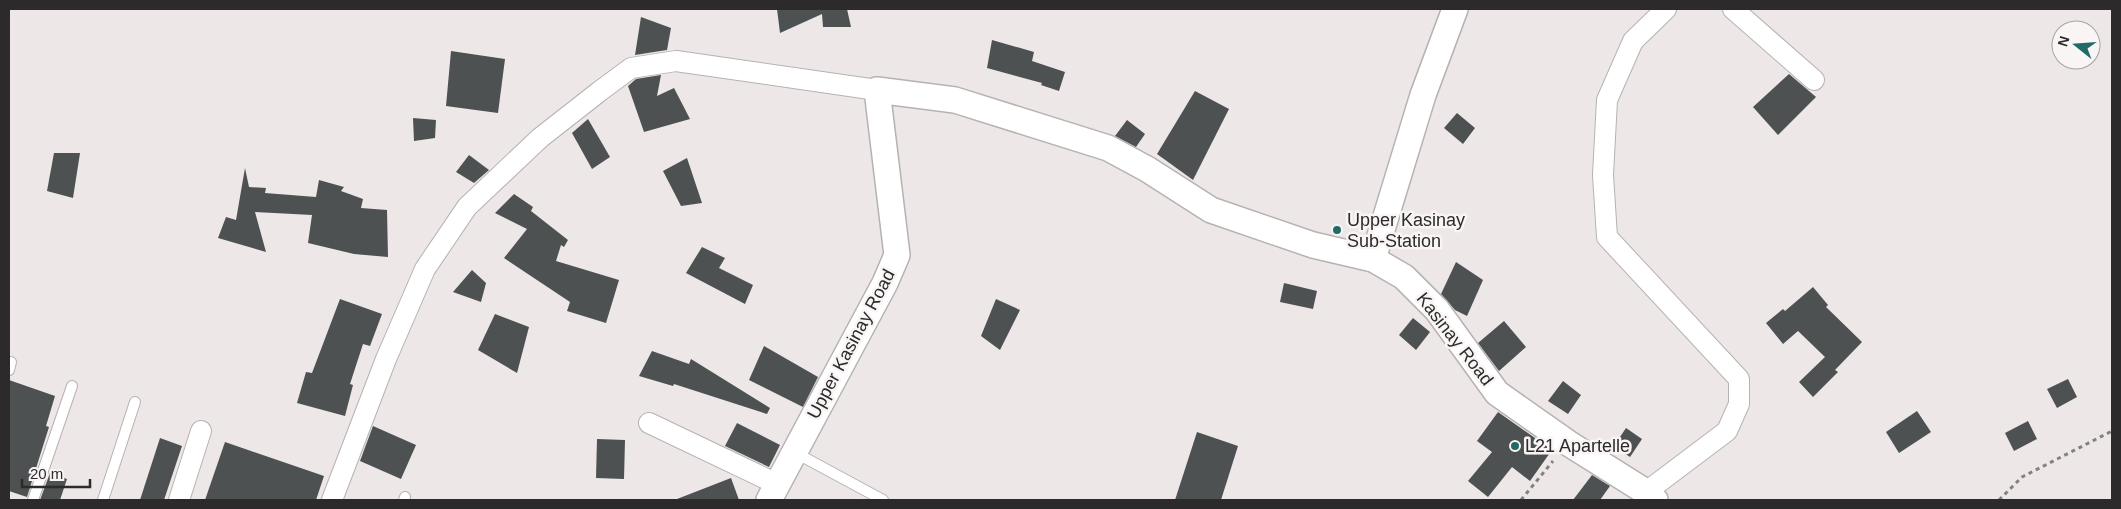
<svg xmlns="http://www.w3.org/2000/svg" width="2121" height="509" viewBox="0 0 2121 509" font-family="Helvetica,sans-serif">
	<style>
		.building { fill: #4d5151 }
		.lines { fill: none; stroke-linecap: round; stroke-linejoin: round }
		.service-casing { stroke: #b7b2b2; stroke-width: 12 }
		.minor-casing { stroke: #b7b2b2; stroke-width: 22 }
		.tertiary-casing { stroke: #b7b2b2; stroke-width: 28 }
		.path { stroke: #848181; stroke-width: 3; stroke-dasharray: 4 4; stroke-linecap: butt }
		.service { stroke: #fff; stroke-width: 10 }
		.minor { stroke: #fff; stroke-width: 20 }
		.tertiary { stroke: #fff; stroke-width: 25 }
		.poi-dot { fill: #206b67; stroke: #faf5f5; stroke-width: 2 }
		.labels { text-anchor: middle; dominant-baseline: central; stroke-width: 5; stroke-linejoin: round; paint-order: stroke }
		.poi-label { font-size: 18px; fill: #2c2a2a; stroke: #faf5f5; text-anchor: start }
		.street-label { font-size: 18px; fill: #2c2a2a; stroke: #faf5f5 }
	</style>
	<rect width="100%" height="100%" fill="#ede7e8"/>
	<g class="building">
		<path d="M777 9H847L851 27H823L822 14 780 33Z"/>
		<path d="M641 17 671 28 667 50 635 55Z"/>
		<path d="M992 40 1034 52 1032 61 1065 72 1059 91 1041 85 1042 83 987 68Z"/>
		<path d="M451 51 505 59 498 113 446 106Z"/>
		<path d="M1789 74 1816 97 1778 135 1753 107Z"/>
		<path d="M661 75 657 96 674 88 690 119 644 132 628 86 636 79Z"/>
		<path d="M1195 91 1229 109 1193 180 1157 154Z"/>
		<path d="M1457 113 1475 128 1463 144 1444 128Z"/>
		<path d="M413 118 436 120 435 138 414 141Z"/>
		<path d="M588 119 610 157 592 169 572 133Z"/>
		<path d="M1127 120 1145 134 1136 147 1115 136Z"/>
		<path d="M54 153H80L73 198 47 191Z"/>
		<path d="M469 155 489 170 474 183 456 172Z"/>
		<path d="M687 158 702 203 681 206 663 171Z"/>
		<path d="M245 168 249 187 266 188 265 193 316 197 319 180 344 187 341 191 363 199 361 208 387 210 388 257 354 254 308 243 312 215 255 212 266 252 218 238 226 217 236 220Z"/>
		<path d="M514 194 533 207 531 211 568 240 564 247 561 245 556 261 619 280 606 323 567 311 570 302 504 258 527 229 495 213Z"/>
		<path d="M702 247 725 258 719 268 753 285 745 304 686 273Z"/>
		<path d="M1456 262 1483 280 1467 316 1455 310 1441 294Z"/>
		<path d="M472 270 486 283 481 302 453 292Z"/>
		<path d="M1284 283 1317 291 1313 309 1280 302Z"/>
		<path d="M1813 287 1828 305 1826 307 1862 342 1835 370 1838 372 1813 397 1799 382 1825 357 1798 331 1783 344 1766 323 1783 309 1785 311Z"/>
		<path d="M340 299 382 314 370 346 363 344 350 384 353 385 345 416 297 403 306 372 312 373Z"/>
		<path d="M996 299 1020 310 1000 350 981 336Z"/>
		<path d="M495 314 529 327 517 373 478 350Z"/>
		<path d="M1413 318 1430 332 1416 350 1399 335Z"/>
		<path d="M1504 321 1526 347 1499 371 1478 343Z"/>
		<path d="M764 346 818 377 803 407 749 380Z"/>
		<path d="M652 351 689 364 691 359 770 408 767 414 674 384 673 386 639 376Z"/>
		<path d="M2068 379 2077 397 2057 408 2047 389Z"/>
		<path d="M9 380 55 396 46 426 49 427 27 497 9 491Z"/>
		<path d="M1563 381 1581 395 1568 414 1548 401Z"/>
		<path d="M1917 411 1931 432 1899 453 1886 432Z"/>
		<path d="M1498 412 1552 450 1530 481 1512 467 1488 497 1468 481 1492 452 1477 441Z"/>
		<path d="M2028 421 2037 439 2014 451 2005 433Z"/>
		<path d="M737 423 780 445 769 467 725 446Z"/>
		<path d="M373 426 416 445 401 479 360 461Z"/>
		<path d="M1626 428 1642 439 1630 457 1614 446Z"/>
		<path d="M1197 432 1238 446 1221 500H1175Z"/>
		<path d="M160 438 182 446 164 500H140Z"/>
		<path d="M597 439 625 440 624 479 596 478Z"/>
		<path d="M225 442 324 476 316 500H205Z"/>
		<path d="M50 473 67 479 60 500H40Z"/>
		<path d="M1592 475 1610 486 1600 500H1573Z"/>
		<path d="M731 478 739 500H677V499Z"/>
	</g>
	<g class="lines">
		<g class="service-casing">
			<g id="service">
				<path d="M9 370 11 362"/>
				<path d="M794 452 883 500"/>
				<path d="M33 500 72 386"/>
				<path d="M103 500 135 402"/>
				<path d="M404 500 405 497"/>
			</g>
		</g>
		<g class="minor-casing">
			<g id="minor">
				<path d="M1733 9 1814 80"/>
				<path d="M649 423 777 484"/>
				<path d="M1646 492 1727 431 1739 404V379L1607 237 1603 175 1607 100 1633 41 1666 9"/>
				<path d="M179 500 201 431"/>
				<path d="M332 500 386 359 425 269 467 207 540 138 600 91 631 68 676 61 877 90"/>
			</g>
		</g>
		<g class="tertiary-casing">
			<g id="tertiary">
				<path d="M1373 259 1423 95 1455 9"/>
				<path d="M769 500 885 283 897 255 877 90 955 100 1108 148 1147 169 1211 210 1313 245 1373 259 1404 277 1437 310 1497 393 1568 443 1646 492 1655 500"/>
			</g>
		</g>
		<g class="path">
			<path d="M1521 500 1553 461"/>
			<path d="M1999 500 2022 477 2112 431"/>
		</g>
		<use href="#service" class="service"/>
		<use href="#minor" class="minor"/>
		<use href="#tertiary" class="tertiary"/>
	</g>
	<g class="poi-dot">
		<circle cx="1337" cy="230" r="5"/>
		<circle cx="1515" cy="446" r="5"/>
	</g>
	<g class="labels">
		<g class="poi-label">
			<text x="1347" y="220">Upper Kasinay<tspan x="1347" dy="21">Sub-Station</tspan></text>
			<text x="1525" y="446">L21 Apartelle</text>
		</g>
		<g class="street-label">
			<text transform="translate(1455 339) rotate(52)">Kasinay Road</text>
			<text transform="translate(851 344) rotate(-62)">Upper Kasinay Road</text>
		</g>
	</g>
	<rect width="2121" height="509" fill="none" stroke="#2c2a2a" stroke-width="20"/>
	<g transform="translate(2076 45) rotate(287)"><circle r="24" fill="#faf5f5" stroke="#a8a4a4"/>
	<path d="M0-4L9 19L0 12L-9 19Z" fill="#206b67"/>
	<text y="-8" font-size="14" font-weight="bold" text-anchor="middle" fill="#2c2a2a">N</text>
	</g>
	<path d="M22 479v8h68v-8" fill="none" stroke="#2c2a2a" stroke-width="2.5"/>
	<text x="30" y="479" font-size="15" fill="#2c2a2a" stroke="#faf5f5" stroke-width="4" paint-order="stroke">20 m</text>
</svg>
